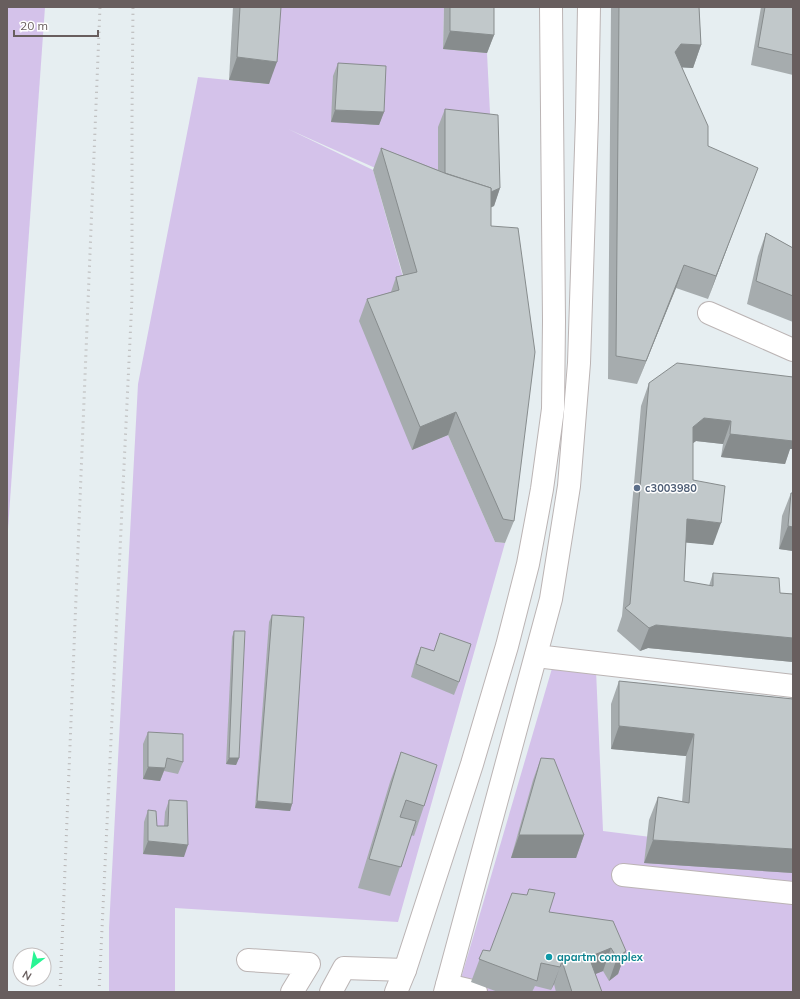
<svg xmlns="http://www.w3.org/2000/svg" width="800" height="999" viewBox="0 0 800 999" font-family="Mulish,sans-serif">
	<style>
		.green { fill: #d4c2ea }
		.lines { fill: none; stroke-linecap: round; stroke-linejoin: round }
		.minor-casing { stroke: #bbb4b4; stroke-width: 24 }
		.minor { stroke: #fff; stroke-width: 22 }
		.rail { stroke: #b7b5b5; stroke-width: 3; stroke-dasharray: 1 5; stroke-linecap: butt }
		.wall { fill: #a6acae }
		.shaded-wall { fill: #878c8d }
		.building { fill: #c1c8ca; stroke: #878c8d }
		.service-dot { fill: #5c6f8a; stroke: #fff; stroke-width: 1.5 }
		.culture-dot { fill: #0f9aa8; stroke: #fff; stroke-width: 1.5 }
		.labels { text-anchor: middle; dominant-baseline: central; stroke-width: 3; stroke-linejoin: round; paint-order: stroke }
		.service-label { font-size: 11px; font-weight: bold; fill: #4e5e75; stroke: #fff; text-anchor: start }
		.culture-label { font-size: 11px; font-weight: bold; fill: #0d838f; stroke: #fff; text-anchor: start }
	</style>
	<rect width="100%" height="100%" fill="#e6eef1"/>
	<g class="green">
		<path d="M7 7H45L7 543Z"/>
		<path d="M274 7H444L443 49 487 53 491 133 438 196 288 129 373 170 408 295 412 450 448 435 495 542 505 543 398 922 175 908V992H109V928L138 384 198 77 268 84Z"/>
		<path d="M553 665 596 670 603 831 793 855V992H457Z"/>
	</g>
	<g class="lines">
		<g class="minor-casing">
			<g id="minor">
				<path d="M709 313 793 350"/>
				<path d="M536 656 793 686"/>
				<path d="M623 875 793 893"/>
				<path d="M248 960 309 964 292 992"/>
				<path d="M447 985 476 992"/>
				<path d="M331 992 344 968 405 970"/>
				<path d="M396 992 405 970 472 764 507 646 528 564 542 489 553 409 554 321 551 7"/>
				<path d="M445 992 551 599 569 486 579 363 587 118 589 7"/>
			</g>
		</g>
		<use href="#minor" class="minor"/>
		<g class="rail">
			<path d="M60 992 100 7"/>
			<path d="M99 992 132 298V118L133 7"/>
		</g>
	</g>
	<g class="wall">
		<path d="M233 7H281L269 84 229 80Z"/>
		<path d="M444 7H494V35L487 53 443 49Z"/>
		<path d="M611 7H699L701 45 693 68 682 67 708 146 749 190 708 299 676 288 637 384 608 379Z"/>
		<path d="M761 7H793V75L751 65Z"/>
		<path d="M338 63 384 112 379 125 331 122 333 76Z"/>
		<path d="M445 109 500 188 494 206 491 207V226L514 521 505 543 495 542 448 435 412 450 359 321 367 299 391 292 396 277 403 275 373 170 381 148 438 170V127Z"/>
		<path d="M766 233 793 248V322L747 304 758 256Z"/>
		<path d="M793 377V449H790L785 464 721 457 723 444 696 441 693 443V480L713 545 686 542 684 581 709 586 713 573 780 593 793 594V662L648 648 640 651 617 631 622 616 641 406 649 383Z"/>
		<path d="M791 493H793V551L779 549 782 516Z"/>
		<path d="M272 615 292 804 290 811 255 808 269 622Z"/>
		<path d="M234 631 239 758 236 765 226 764 232 637Z"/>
		<path d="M421 647 459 682 454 695 411 677 416 659Z"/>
		<path d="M619 681 793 699V873L644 863 649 820 658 797 682 802 686 756 611 749V704Z"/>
		<path d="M148 732 183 762 178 774 164 771 160 781 143 779V744Z"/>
		<path d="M401 752 424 806 414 836 411 835 390 896 358 888 390 782Z"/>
		<path d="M541 758 584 835 576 858H511L533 780Z"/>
		<path d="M169 800 184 857 143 854 144 822 148 810 157 826H164L165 812Z"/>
		<path d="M549 912 626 951 618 974 609 981 603 971 595 974 602 992H556L554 984 551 990 535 986 532 992H498L471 982 483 950 490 951Z"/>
	</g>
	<g class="shaded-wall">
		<path d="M450 31 494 35 487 53 443 49Z"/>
		<path d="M681 44 701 45 693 68 673 67 675 52Z"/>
		<path d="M237 57 277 62 269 84 229 80Z"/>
		<path d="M335 110 384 112 379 125 331 122Z"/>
		<path d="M758 168 749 190 708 299 716 276Z"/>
		<path d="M500 188 494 206 483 211 489 193Z"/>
		<path d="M684 265 676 288 637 384 646 361Z"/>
		<path d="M456 412 448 435 412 450 420 427Z"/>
		<path d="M704 418 731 421 723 444 696 441 685 449 693 427Z"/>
		<path d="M730 434H793V449H790L785 464 721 457Z"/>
		<path d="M687 519 721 523 713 545 679 542Z"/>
		<path d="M788 526 793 527V551L779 549Z"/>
		<path d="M656 625 793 638V662L648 648 640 651 649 628Z"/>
		<path d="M619 726 694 734 686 756 611 749Z"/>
		<path d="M229 758H239L236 765 226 764Z"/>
		<path d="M148 767 165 768 160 781 143 779Z"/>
		<path d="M257 801 292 804 290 811 255 808Z"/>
		<path d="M519 835H584L576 858H511Z"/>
		<path d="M653 840 793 849V873L644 863Z"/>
		<path d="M148 841 188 845 184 857 143 854Z"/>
		<path d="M611 948 603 971 581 980 589 957Z"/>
		<path d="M626 951 618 974 609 981 617 958Z"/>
		<path d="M562 961 554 984 551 990 560 967Z"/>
	</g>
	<g class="building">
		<path d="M240 7H281L277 62 237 57Z"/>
		<path d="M450 7H494V35L450 31Z"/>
		<path d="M619 7H699L701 45 681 44 675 52 708 126V146L758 168 716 276 684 265 646 361 616 356Z"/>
		<path d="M765 7H793V55L758 47Z"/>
		<path d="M338 63 386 66 384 112 335 110Z"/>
		<path d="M445 109 498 115 500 188 491 192V188L445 173Z"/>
		<path d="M381 148 447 174 491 188V226L518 228 535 352 514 521 503 519 456 412 420 427 367 299 399 290 396 277 417 272Z"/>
		<path d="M766 233 793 248V296L756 281Z"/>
		<path d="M677 363 793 377V441L730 434 731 421 704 418 693 427V480L725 486 721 523 687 519 684 581 713 586V573L779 578 780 593 793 594V638L656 625 649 628 625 608 630 604 649 383Z"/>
		<path d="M791 493H793V527L788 526Z"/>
		<path d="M272 615 304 617 292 804 257 801Z"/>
		<path d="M234 631H245L239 758H229Z"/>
		<path d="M440 633 471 644 459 682 416 664 421 647 434 651Z"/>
		<path d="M619 681 793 699V849L653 840 658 797 689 803 694 734 619 726Z"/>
		<path d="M148 732 183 734V762L167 758 165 768 148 767Z"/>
		<path d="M401 752 437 765 424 806 406 800 400 817 416 821 401 867 369 859Z"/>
		<path d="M541 758 554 759 584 835H519Z"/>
		<path d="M169 800 187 801 188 845 148 841V810L156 811 157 826H168Z"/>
		<path d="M529 889 555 893 549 912 613 921 626 951 617 958 611 948 589 957 602 992H572L562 961 560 967 541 963 537 981 479 959 483 950 490 951 512 893 527 895Z"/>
	</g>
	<circle class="service-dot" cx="637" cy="488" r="4"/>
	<circle class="culture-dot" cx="549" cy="957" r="4"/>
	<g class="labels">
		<g class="service-label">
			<text x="645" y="488">c3003980</text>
		</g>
		<g class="culture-label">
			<text x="557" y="957">apartm complex</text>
		</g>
	</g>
	<rect width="800" height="999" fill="none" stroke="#685e5e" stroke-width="16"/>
	<g transform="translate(32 967) rotate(211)"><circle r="19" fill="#ffffff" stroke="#c3bfbf"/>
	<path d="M0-3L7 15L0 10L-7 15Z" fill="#28f594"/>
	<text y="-6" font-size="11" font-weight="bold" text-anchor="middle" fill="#685e5e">N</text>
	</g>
	<path d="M14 30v6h84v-6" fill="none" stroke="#685e5e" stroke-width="2"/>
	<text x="20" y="30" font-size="12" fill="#685e5e" stroke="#ffffff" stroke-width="3" paint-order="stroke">20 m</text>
</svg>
